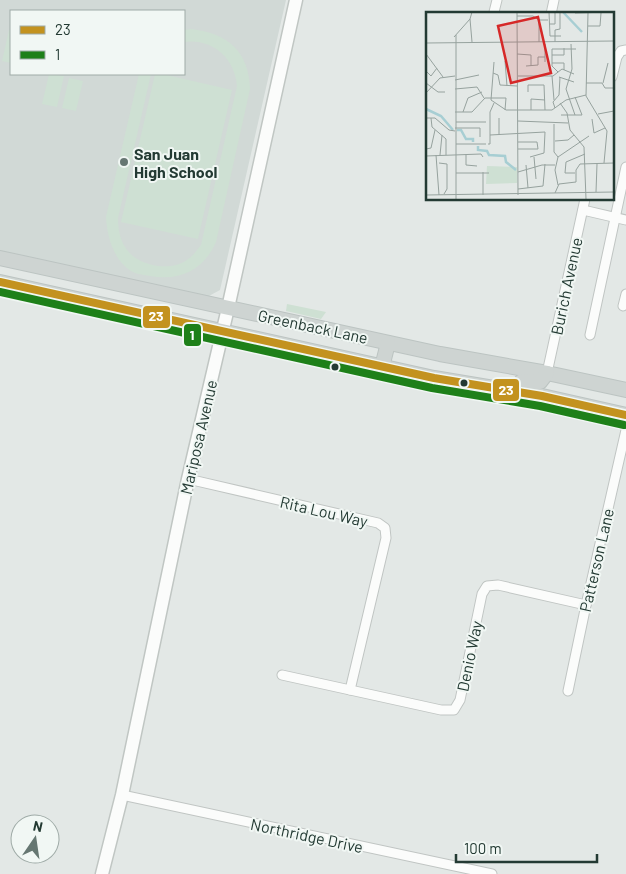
<svg xmlns="http://www.w3.org/2000/svg" width="626" height="874" viewBox="0 0 626 874" font-family="Barlow,sans-serif">
	<style>
		.built { fill: #d1d9d6; fill-rule: evenodd }
		.green { fill: #cee0d3 }
		.lines { fill: none; stroke-linecap: round; stroke-linejoin: round }
		.street-casing { stroke: #c0c5c3; stroke-width: 11 }
		.secondary-casing { stroke: #c0c6c3; stroke-width: 15 }
		.primary-casing { stroke: #bcc4c2; stroke-width: 16 }
		.street { stroke: #fbfcfb; stroke-width: 9 }
		.secondary { stroke: #fbfcfb; stroke-width: 12 }
		.primary { stroke: #ced4d2; stroke-width: 14 }
		.bus-1-casing { stroke: #f1f7f4; stroke-width: 11 }
		.bus-2-casing { stroke: #f1f7f4; stroke-width: 11 }
		.bus-1 { stroke: #c3921f; stroke-width: 8 }
		.bus-2 { stroke: #1e8019; stroke-width: 8 }
		.poi-dot { fill: #667772; stroke: #f1f7f4; stroke-width: 2 }
		.bus-dot { fill: #233a33; stroke: #f1f7f4; stroke-width: 2 }
		.labels { text-anchor: middle; dominant-baseline: central; stroke-width: 4; stroke-linejoin: round; paint-order: stroke }
		.poi-label { font-size: 16px; font-weight: bold; fill: #233a33; stroke: #f1f7f4; text-anchor: start }
		.street-label { font-size: 16px; fill: #233a33; stroke: #f1f7f4 }
		.inset-river { fill: none; stroke: #a7ced3; stroke-width: 2.5 }
		.inset-road { fill: none; stroke: #96a29e; stroke-width: 1 }
		.view { fill: #d62828; fill-opacity: 0.15; stroke: #d62828; stroke-width: 2.5 }
		.inset-edge { fill: none; stroke: #233a33; stroke-width: 2.5 }
		.line-badge { stroke: #f1f7f4; stroke-width: 2 }
		.badge-label { font-size: 14px; text-anchor: middle; font-weight: bold; fill: #fff }
	</style>
	<rect width="100%" height="100%" fill="#e3e8e6"/>
	<path class="built" d="M0 0H286L220 290 207 297 0 251ZM11 11H184V74H11Z"/>
	<g class="green">
		<path d="M191 29C227 33 249 51 250 89L216 242C203 271 180 281 150 276 144 275 136 274 131 271 113 260 107 235 106 217L139 74H151L118 218C118 246 131 262 158 266 168 267 180 266 188 259 193 256 197 250 201 245L237 86C235 58 212 38 184 42V30Z"/>
		<path d="M9 30H11V63L2 61Z"/>
		<path d="M49 74 64 76 57 107 42 104Z"/>
		<path d="M155 74H162L232 90 198 239 121 222Z"/>
		<path d="M69 78 83 81 76 111 62 108Z"/>
		<path d="M287 304 326 312 321 319 286 311Z"/>
	</g>
	<g class="lines">
		<g class="street-casing">
			<g id="street">
				<path d="M494 12 497 0"/>
				<path d="M551 14 554 0"/>
				<path d="M612 77 617 57 621 51 626 50"/>
				<path d="M583 210 626 220"/>
				<path d="M623 306 626 294"/>
				<path d="M590 335 626 167"/>
				<path d="M547 373 585 199"/>
				<path d="M188 479 378 523 385 528 386 538 350 690"/>
				<path d="M282 675 441 710H454L460 700 482 594 487 586 498 585 586 605"/>
				<path d="M568 691 586 605 626 430"/>
				<path d="M122 795 492 874"/>
			</g>
		</g>
		<g class="secondary-casing">
			<path id="secondary" d="M102 874 122 795 188 479 228 308 296 0"/>
		</g>
		<g class="primary-casing">
			<g id="primary">
				<path d="M0 258 440 354 547 373 626 390"/>
				<path d="M0 282 434 378 542 396 626 415"/>
				<path d="M382 367 388 343"/>
				<path d="M511 391 522 381 540 382 547 373"/>
			</g>
		</g>
		<use href="#street" class="street"/>
		<use href="#secondary" class="secondary"/>
		<use href="#primary" class="primary"/>
		<g class="bus-1-casing">
			<path id="bus-1" d="M0 282 434 378 542 396 626 415"/>
		</g>
		<g class="bus-2-casing">
			<path id="bus-2" d="M0 292 432 388 540 406 624 425"/>
		</g>
		<use href="#bus-1" class="bus-1"/>
		<use href="#bus-2" class="bus-2"/>
	</g>
	<circle class="poi-dot" cx="124" cy="162" r="5"/>
	<g class="bus-dot">
		<circle cx="335" cy="367" r="4.5"/>
		<circle cx="464" cy="383" r="4.5"/>
	</g>
	<g class="labels">
		<g class="poi-label">
			<text x="134" y="153">San Juan<tspan x="134" dy="18">High School</tspan></text>
		</g>
		<g class="street-label">
			<text transform="translate(566 286) rotate(-78)">Burich Avenue</text>
			<text transform="translate(313 326) rotate(12)">Greenback Lane</text>
			<text transform="translate(198 437) rotate(-77)">Mariposa Avenue</text>
			<text transform="translate(324 511) rotate(13)">Rita Lou Way</text>
			<text transform="translate(596 560) rotate(-77)">Patterson Lane</text>
			<text transform="translate(469 656) rotate(-78)">Denio Way</text>
			<text transform="translate(307 835) rotate(12)">Northridge Drive</text>
		</g>
	</g>
	<g transform="translate(426 12)">
		<rect width="188" height="188" fill="#e3e8e6"/>
		<path d="M61 154 91 155V171L60 172Z" fill="#cee0d3"/>
		<path class="inset-river" d="M137 0 156 20M0 97 15 104 27 118M31 118H35L40 127H47V130M52 134V138L61 139 63 143 79 144 80 150 90 158"/>
		<path class="inset-road" d="M91 0 92 183M123 0 124 24H135M149 1 184 0M162 1 160 84 181 119 178 151M91 4H107L113 8M44 7 46 30M123 12H129V0M162 14H174L175 1M30 23V187M28 25 44 7 46 0M113 30V8H122M129 30V18L134 17V0M0 31 188 29M119 32V50M145 32 146 57 140 77 149 103M0 42 17 65M91 42 105 43V54M126 43H138V36M79 49 81 74M68 50 65 88 80 98H126L140 88 160 83M126 51H138V58M100 54 112 53V45H119M0 59 5 64 11 56M132 60 126 54V37H150M67 61 72 63 74 73 91 74M92 64H127L136 57 148 62M126 64 128 88M133 65 148 70M29 68 53 63M0 71 12 80H19M160 71H176L179 76H188M177 71 182 51M29 77 51 75 58 86M102 80V73H118L119 98M0 81 14 66 29 64M134 91 141 101 144 118 158 135 160 187M129 96 127 90 133 83 134 65M105 98V87L119 88M29 100H46L59 86H80L79 98M37 100 42 86 56 80M172 102 188 99M135 103H156L149 85M0 106H9L23 118 29 119M5 106 6 115 20 127V143M73 106V122M166 107 168 121 179 116M92 109 142 111M30 110H60M128 112V140L132 145M29 116H54V125M64 123 119 120 118 141 104 145M129 129 142 128 148 123M92 130H111L112 137H92M30 132H60M62 132H64V100L68 91M0 137 5 136 9 118M40 142V153L51 154M10 143 13 183M14 143 16 123M0 144 55 142 57 145M108 145 110 167M13 151 21 152V177L18 182M100 153 102 176M57 160V183M92 160 116 153H129M30 161H63M149 161H139L140 150 159 142M132 173 129 158 132 145 163 124M92 177 117 174 119 152M170 180 171 152M129 181 133 172 150 170V158L154 152 188 151M0 183 188 180"/>
		<path class="view" d="M112 5 125 61 85 71 72 14Z"/>
		<rect width="188" height="188" class="inset-edge"/>
	</g>
	<g class="line-badge">
		<rect x="142" y="305" width="29" height="24" rx="5" fill="#c3921f"/>
		<rect x="183" y="323" width="19" height="24" rx="5" fill="#1e8019"/>
		<rect x="492" y="378" width="28" height="24" rx="5" fill="#c3921f"/>
	</g>
	<g class="badge-label">
		<text x="156" y="321">23</text>
		<text x="192" y="340">1</text>
		<text x="506" y="395">23</text>
	</g>
	<rect x="10" y="10" width="175" height="65" fill="#f1f7f4" stroke="#9faba7"/>
	<rect x="20" y="26" width="25" height="8" fill="#c3921f" stroke="#9faba7"/>
	<text x="55" y="35" font-size="15" fill="#233a33">23</text>
	<rect x="20" y="51" width="25" height="8" fill="#1e8019" stroke="#9faba7"/>
	<text x="55" y="60" font-size="15" fill="#233a33">1</text>
	<g transform="translate(35 839) rotate(13)"><circle r="24" fill="#f1f7f4" stroke="#9faba7"/>
	<path d="M0-4L9 19L0 12L-9 19Z" fill="#667772"/>
	<text y="-8" font-size="14" font-weight="bold" text-anchor="middle" fill="#233a33">N</text>
	</g>
	<path d="M456 854v8h141v-8" fill="none" stroke="#233a33" stroke-width="2.5"/>
	<text x="464" y="854" font-size="15" fill="#233a33" stroke="#f1f7f4" stroke-width="4" paint-order="stroke">100 m</text>
</svg>
